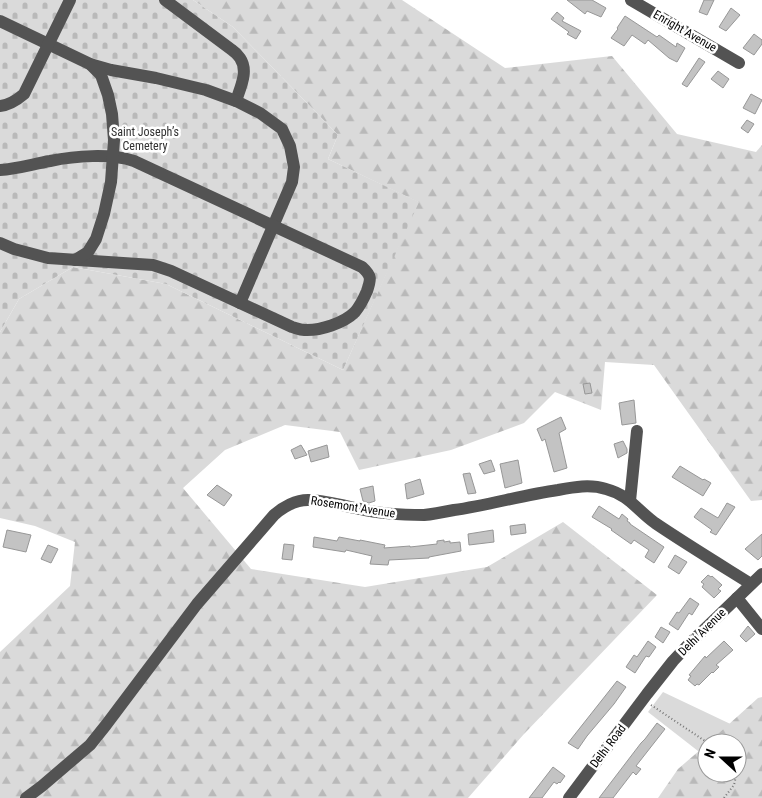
<svg xmlns="http://www.w3.org/2000/svg" width="762" height="798" viewBox="0 0 762 798" font-family="'Roboto Condensed',sans-serif">
	<style>
		.green { fill: #dadada }
		.forest { fill: url(#forest-firs) }
		.cemetery { fill: url(#cemetery-stones) }
		.building { fill: #c3c3c3; stroke: #979797 }
		.lines { fill: none; stroke-linecap: round; stroke-linejoin: round }
		.path { stroke: #757575; stroke-width: 2; stroke-dasharray: 1 2.5; stroke-linecap: butt }
		.minor { stroke: #535353; stroke-width: 12 }
		.labels { text-anchor: middle; dominant-baseline: central; stroke-width: 5; stroke-linejoin: round; paint-order: stroke }
		.street-label { font-size: 12px; fill: #000; stroke: #fff }
		.park-label { font-size: 12px; fill: #313131; stroke: #fff }
	</style>
	<defs>
		<pattern id="forest-firs" width="22" height="20" patternUnits="userSpaceOnUse" patternTransform="scale(1.25)"><rect width="22" height="20" fill="#dadada"/><path d="M5 1l3.5 6h-7zM16 11l3.5 6h-7z" fill="#b9b9b9"/></pattern>
		<pattern id="cemetery-stones" width="16" height="16" patternUnits="userSpaceOnUse" patternTransform="scale(1.25)"><rect width="16" height="16" fill="#dadada"/><path d="M2 7V4a2 2 0 0 1 4 0v3zM10 15v-3a2 2 0 0 1 4 0v3z" fill="#b9b9b9"/></pattern>
	</defs>
	<rect width="100%" height="100%" fill="#fff"/>
	<path class="green" d="M663 692 760 738 762 798 707 773H737V743H707V758L648 712Z"/>
	<g class="forest">
		<path d="M193 0H402L505 68 612 56 677 134 756 152 762 145V500L751 501 654 365 605 362 601 410 555 392 524 423 451 450 359 470 340 432 285 425 225 450 183 488 251 569 365 587 487 567 563 522 657 595 524 734 468 798H0V652L70 586 75 542 35 526 0 518V332L19 299 73 267 166 284 343 370 418 202 328 159 338 135 233 27Z"/>
		<path d="M762 697V798H658L678 769 707 744V773H737V743H708L758 698Z"/>
	</g>
	<path class="cemetery" d="M0 0H193L233 27 338 135 328 159 419 202 343 370 166 284 73 267 19 299 0 332Z"/>
	<g class="building">
		<path d="M567 0H592L606 8 601 17 587 11 585 14Z"/>
		<path d="M704 0H714L707 15 699 12Z"/>
		<path d="M731 8 740 15 726 31 719 27Z"/>
		<path d="M557 12 564 18 562 21 581 31 576 39 567 34 569 32 551 19Z"/>
		<path d="M625 16 657 37 659 35 676 47 677 43 685 48 677 62 669 58 648 40 645 44 632 35 624 46 611 38 618 29 617 28Z"/>
		<path d="M754 34 762 40V44L754 55 743 48Z"/>
		<path d="M699 58 705 62 687 87 682 84Z"/>
		<path d="M718 71 729 79 723 88 711 79Z"/>
		<path d="M751 94 762 100 755 114 743 108Z"/>
		<path d="M747 120 754 124 748 133 741 128Z"/>
		<path d="M590 383 592 393 585 394 583 384Z"/>
		<path d="M634 400 636 423 622 425 619 403Z"/>
		<path d="M561 417 566 429 559 433 567 468 554 472 545 439 542 441 537 429Z"/>
		<path d="M623 441 627 449V453L618 458 614 444Z"/>
		<path d="M301 445 307 455 295 459 291 450Z"/>
		<path d="M327 445 329 457 311 462 308 451Z"/>
		<path d="M491 460 495 471 484 474 479 464Z"/>
		<path d="M518 460 522 483 505 488 500 464Z"/>
		<path d="M680 466 703 480 704 479 711 483 703 496 672 477Z"/>
		<path d="M470 473 476 493 468 494 463 474Z"/>
		<path d="M420 479 424 494 407 499 405 484Z"/>
		<path d="M217 485 232 495 224 506 207 495Z"/>
		<path d="M373 486 375 501 369 503 363 501 360 489Z"/>
		<path d="M727 503 735 507 716 535 710 532 712 530 694 517 701 508 718 518Z"/>
		<path d="M599 506 619 519 622 514 628 519 627 521 630 523V524L664 547 654 563 645 557 649 550 634 540 631 544 611 530 612 529 592 517Z"/>
		<path d="M525 524 526 533 511 535 510 526Z"/>
		<path d="M7 530 31 535 26 552 3 547Z"/>
		<path d="M493 530 494 542 469 545 468 534Z"/>
		<path d="M762 534V556L758 560 745 549Z"/>
		<path d="M314 537 337 541 339 537 360 541V540L385 545 384 548 410 546V547L437 544V541L444 540V542L450 541V543L460 542 461 551 429 557V558L389 560 388 565 370 564 372 556 346 550 345 552 313 547Z"/>
		<path d="M284 544 294 545 292 560 282 559Z"/>
		<path d="M48 545 58 549 51 563 41 559Z"/>
		<path d="M675 555 687 562 679 574 668 567Z"/>
		<path d="M708 575 711 577 712 576 722 585 718 589 721 591 714 598 702 587 704 584 701 582Z"/>
		<path d="M690 598 699 604 692 615 689 613 678 630 669 624 677 612 679 613Z"/>
		<path d="M748 626 755 634 746 642 740 636Z"/>
		<path d="M661 627 670 632 663 643 655 637Z"/>
		<path d="M648 641 656 647 649 657 646 656 635 673 626 667 634 655 637 657Z"/>
		<path d="M724 641 733 650 716 665 719 667 713 673 712 672 699 685 697 684 695 686 688 680 691 676 689 675 705 656 706 658Z"/>
		<path d="M617 681 626 687 614 704 587 736 578 749 568 743Z"/>
		<path d="M657 723 665 729 636 766 641 769 636 775 633 772 613 798H599L641 743 645 739Z"/>
		<path d="M553 767 565 776 560 783 559 782 557 784 554 782 542 798H529Z"/>
	</g>
	<g class="lines">
		<g class="path">
			<path d="M651 705 708 743"/>
			<path d="M724 798 734 785 737 772"/>
		</g>
		<g class="minor">
			<path d="M165 0 232 50C235 52 238 55 240 58 249 71 240 88 236 101"/>
			<path d="M631 0 739 63"/>
			<path d="M0 21 90 64 111 70 156 78 206 90 236 101 260 113 282 129 290 146 294 167 292 182 240 303"/>
			<path d="M0 106C10 105 17 100 24 94L70 0"/>
			<path d="M0 170C17 169 33 164 50 161 75 156 110 153 134 161L362 267C372 276 371 279 367 291 364 298 360 306 355 312 344 323 320 331 304 330 300 330 296 328 292 327L171 271 153 265 48 258 14 249 0 243"/>
			<path d="M75 260 88 252 96 239 104 214 111 182 114 140 112 114 108 95 101 75 90 64"/>
			<path d="M630 501 637 431"/>
			<path d="M737 598 762 629"/>
			<path d="M26 798 42 786 90 745 106 725 197 604 274 515C283 507 296 500 308 500 325 500 343 506 360 509 381 514 403 515 424 515 434 514 444 512 454 510 489 505 523 495 558 490 574 487 590 484 606 489 629 495 637 510 655 523 686 544 719 564 751 584"/>
			<path d="M569 798 647 694 673 661 689 644 762 574"/>
		</g>
	</g>
	<g class="labels">
		<g class="street-label">
			<text transform="translate(685 31) rotate(30)">Enright Avenue</text>
			<text transform="translate(353 507) rotate(9)">Rosemont Avenue</text>
			<text transform="translate(702 632) rotate(-45)">Delhi Avenue</text>
			<text transform="translate(608 746) rotate(-53)">Delhi Road</text>
		</g>
		<g class="park-label">
			<text x="145" y="132">Saint Joseph’s<tspan x="145" dy="14">Cemetery</tspan></text>
		</g>
	</g>
	<g transform="translate(722 758) rotate(291)"><circle r="24" fill="#ffffff" stroke="#999999"/>
	<path d="M0-4L9 19L0 12L-9 19Z" fill="#000000"/>
	<text y="-8" font-size="14" font-weight="bold" text-anchor="middle" fill="#000000">N</text>
	</g>
</svg>
